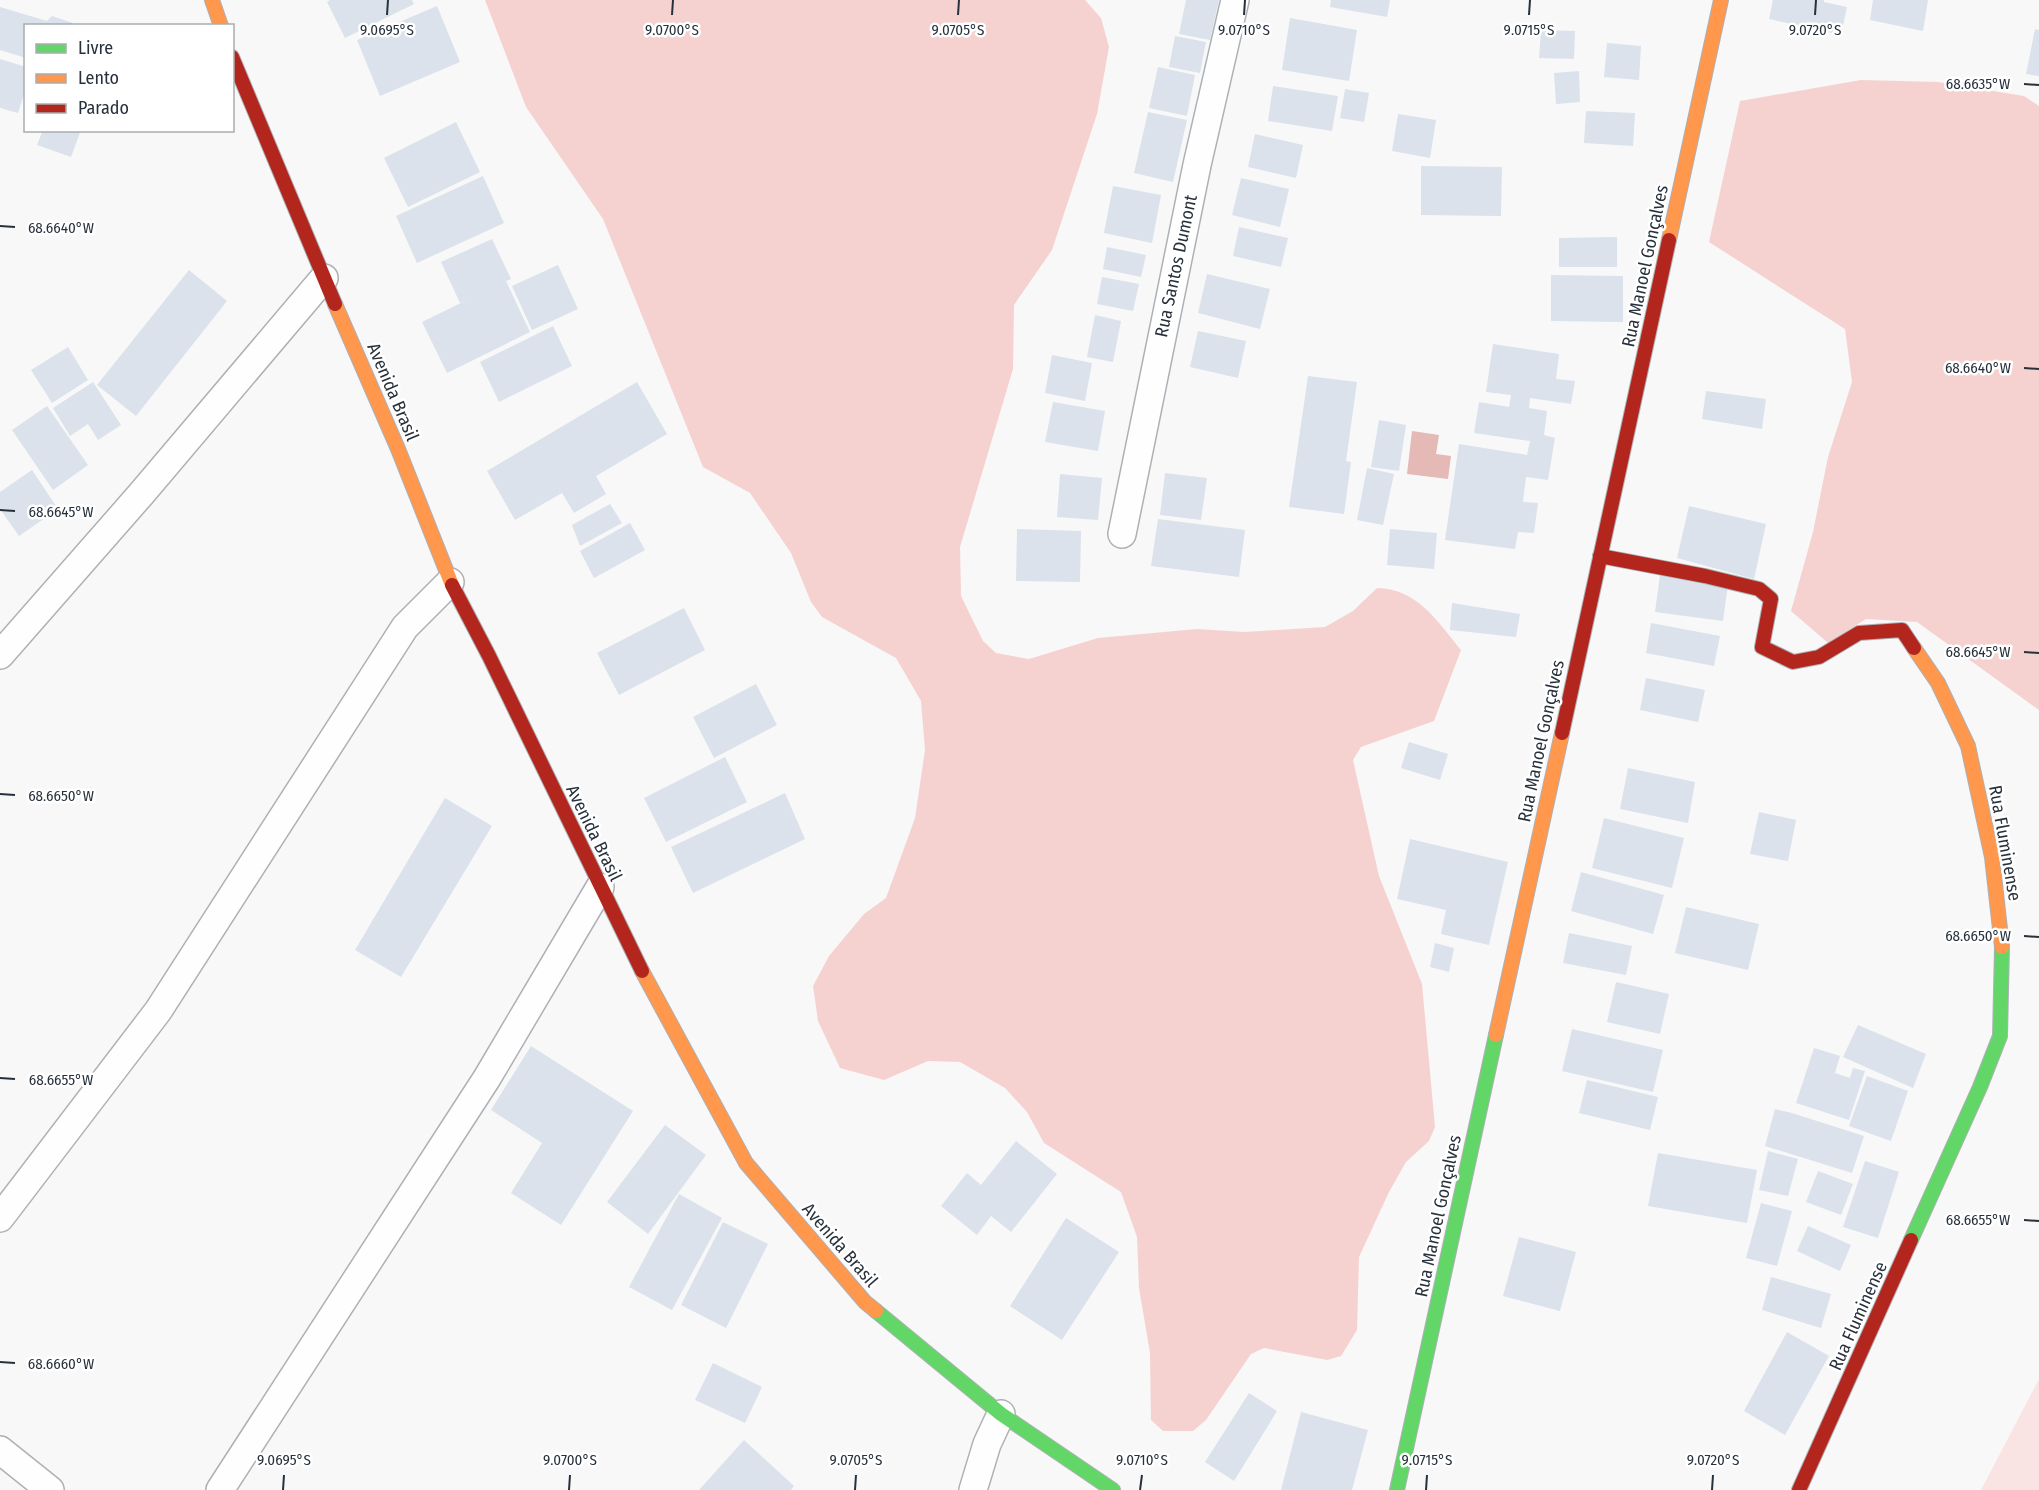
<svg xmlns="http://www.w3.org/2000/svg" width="2039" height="1490" viewBox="0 0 2039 1490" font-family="'Fira Sans Condensed',sans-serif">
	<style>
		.green { fill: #f9e4e3 }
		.forest { fill: #f5d2d0 }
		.water { fill: #e4b9b6 }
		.building { fill: #dbe2eb }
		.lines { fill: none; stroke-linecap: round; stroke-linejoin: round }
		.street-casing { stroke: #adb1b6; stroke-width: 30 }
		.fast-casing { stroke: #adb1b6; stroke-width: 16 }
		.slow-casing { stroke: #adb1b6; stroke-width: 16 }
		.jam-casing { stroke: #adb1b6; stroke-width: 16 }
		.street { stroke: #fefefe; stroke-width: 27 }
		.fast { stroke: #63d668; stroke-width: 14 }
		.slow { stroke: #ff974d; stroke-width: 14 }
		.jam { stroke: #b3261e; stroke-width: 14 }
		.ticks { fill: none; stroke: #27313c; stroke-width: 2 }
		.labels { text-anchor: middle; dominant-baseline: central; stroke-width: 5; stroke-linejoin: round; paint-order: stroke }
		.street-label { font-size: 18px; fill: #27313c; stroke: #fff }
		.ticks-label { font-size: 15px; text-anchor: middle; fill: #27313c; stroke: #fff; stroke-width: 5; stroke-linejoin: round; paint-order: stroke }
	</style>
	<rect width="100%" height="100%" fill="#f8f8f8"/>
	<path class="green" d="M2039 1379V1490H1981Z"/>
	<g class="forest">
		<path d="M485 0H1085L1101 18 1109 47 1097 114 1052 250 1014 305 1013 369 960 547 961 596 983 641 996 653 1029 659 1098 638 1197 629 1245 632 1325 627 1353 611 1377 588C1418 589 1437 621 1461 650L1434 721 1361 747 1353 760 1379 876 1422 984 1435 1127 1429 1141 1406 1162 1389 1192 1359 1257 1357 1330 1341 1356 1327 1360 1264 1348 1251 1354 1206 1420 1193 1431H1163L1151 1420 1150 1353 1139 1288 1137 1237 1121 1192 1044 1143 1027 1112 1005 1088 960 1062 928 1061 884 1080 840 1068 818 1021 813 986 829 956 864 914 886 898 915 818 925 750 921 701 896 658 822 617 811 602 791 553 750 493 703 467 603 219 526 107Z"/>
		<path d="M1861 80 1938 82 2024 96 2039 106V710L1917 622 1866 619 1828 643 1791 611 1813 532 1828 457 1852 382 1845 329 1709 242 1740 101Z"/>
	</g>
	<path class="water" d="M1412 431 1439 435 1436 454 1451 456 1448 479 1407 474Z"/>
	<g class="building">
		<path d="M330 0H412L414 4 345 38 327 2Z"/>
		<path d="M1186 0H1219L1210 40 1179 34Z"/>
		<path d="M1331 0H1390L1387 17 1330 7Z"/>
		<path d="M1773 0H1824V2L1847 7 1841 35 1769 19Z"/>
		<path d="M1873 0H1928L1923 31 1870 20Z"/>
		<path d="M437 6 460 62 380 96 357 40Z"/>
		<path d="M0 7 47 21 52 16 73 23V26H26V58L0 50Z"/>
		<path d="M1290 18 1357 30 1349 81 1282 70Z"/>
		<path d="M2035 29 2039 30V76L2026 74Z"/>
		<path d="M1541 30 1575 31 1574 59 1539 58Z"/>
		<path d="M1175 36 1206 42 1200 73 1169 67Z"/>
		<path d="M1607 43 1641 46 1639 80 1604 77Z"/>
		<path d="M0 59 26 67V88L18 113 0 108Z"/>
		<path d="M1158 67 1195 75 1187 116 1149 108Z"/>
		<path d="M1579 71 1580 102 1556 104 1554 73Z"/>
		<path d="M1273 86 1338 96 1332 131 1268 121Z"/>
		<path d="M1345 89 1369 93 1364 122 1340 118Z"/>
		<path d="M1586 111 1635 113 1633 146 1584 143Z"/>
		<path d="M1148 112 1187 120 1173 182 1134 173Z"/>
		<path d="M1398 114 1436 120 1430 158 1392 151Z"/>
		<path d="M456 122 480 172 408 207 384 158Z"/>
		<path d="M43 130H81L71 157 37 145Z"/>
		<path d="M1255 134 1303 145 1296 178 1248 167Z"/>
		<path d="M1421 166 1502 167 1501 216 1421 215Z"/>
		<path d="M483 176 504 223 417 263 396 216Z"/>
		<path d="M1241 178 1289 189 1280 227 1232 215Z"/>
		<path d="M1113 186 1161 195 1152 243 1104 233Z"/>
		<path d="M1239 227 1288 238 1281 267 1233 256Z"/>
		<path d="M1617 237V267H1559V238Z"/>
		<path d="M492 239 511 279 506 281 530 332 447 373 422 322 467 300 460 303 441 262Z"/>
		<path d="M1107 247 1146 255 1141 277 1103 269Z"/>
		<path d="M558 265 578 309 532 330 512 286Z"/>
		<path d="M189 270 227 301 136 416 97 385Z"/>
		<path d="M1207 274 1270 289 1260 329 1198 313Z"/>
		<path d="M1551 275 1623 276V322L1551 321Z"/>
		<path d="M1102 277 1139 284 1133 311 1097 304Z"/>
		<path d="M1095 315 1121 321 1113 362 1087 357Z"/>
		<path d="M553 326 572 366 499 402 480 362Z"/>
		<path d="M1198 331 1246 341 1238 378 1190 367Z"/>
		<path d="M1493 344 1559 354 1556 379 1575 381 1571 404 1530 398 1529 408 1547 411 1544 435 1555 438 1548 480 1526 477 1523 502 1538 503 1534 533 1518 532 1515 549 1445 540 1459 444 1527 455 1530 441 1474 433 1479 402 1509 407 1511 395 1486 392Z"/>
		<path d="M68 347 88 380 52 403 31 370Z"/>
		<path d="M1052 355 1092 363 1085 401 1045 393Z"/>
		<path d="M1308 376 1357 382 1346 461 1351 462 1344 514 1289 507Z"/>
		<path d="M93 382 121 425 98 440 88 424 70 436 53 408Z"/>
		<path d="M637 382 667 434 596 476 606 494 574 513 562 493 515 520 487 471Z"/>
		<path d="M1706 391 1766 399 1762 429 1702 419Z"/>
		<path d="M1053 402 1105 411 1098 451 1045 442Z"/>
		<path d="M47 406 88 465 53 490 12 430Z"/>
		<path d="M1379 420 1406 425 1399 471 1371 467Z"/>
		<path d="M1367 468 1394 474 1383 525 1357 520Z"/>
		<path d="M32 470 58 509 19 536 0 509V492Z"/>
		<path d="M1165 473 1207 478 1201 520 1160 515Z"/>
		<path d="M1060 474 1102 478 1098 520 1057 517Z"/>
		<path d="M610 504 622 523 580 546 572 525Z"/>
		<path d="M1689 506 1766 524 1754 579 1677 558Z"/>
		<path d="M1158 519 1245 530 1239 577 1151 566Z"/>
		<path d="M630 523 645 550 594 578 580 551Z"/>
		<path d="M1017 529 1081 531 1080 582 1016 581Z"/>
		<path d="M1390 529 1437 533 1434 569 1387 565Z"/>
		<path d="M1660 575 1728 584 1723 621 1655 612Z"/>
		<path d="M1452 603 1520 614 1516 637 1450 630Z"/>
		<path d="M684 608 705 650 619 695 597 653Z"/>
		<path d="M1651 623 1720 636 1714 666 1646 653Z"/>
		<path d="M1646 678 1705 690 1698 722 1640 710Z"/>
		<path d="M756 684 777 725 714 758 693 717Z"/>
		<path d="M1409 742 1448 754 1440 780 1401 768Z"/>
		<path d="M725 757 747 802 666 842 644 798Z"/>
		<path d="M1628 768 1695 782 1688 823 1620 809Z"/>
		<path d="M785 793 805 839 693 893 671 847Z"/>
		<path d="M445 798 492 826 401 977 355 950Z"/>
		<path d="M1759 812 1796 820 1788 861 1750 854Z"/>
		<path d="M1604 818 1684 838 1672 888 1592 868Z"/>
		<path d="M1410 839 1508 862 1489 945 1441 934 1446 910 1397 899Z"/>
		<path d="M1581 872 1664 895 1653 934 1571 911Z"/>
		<path d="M1686 907 1759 924 1748 970 1675 953Z"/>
		<path d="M1569 933 1632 946 1626 975 1563 963Z"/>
		<path d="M1435 943 1454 948 1449 972 1430 967Z"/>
		<path d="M1616 982 1669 994 1660 1034 1607 1022Z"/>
		<path d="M1858 1025 1926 1054 1913 1088 1843 1057Z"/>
		<path d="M1572 1029 1663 1050 1653 1092 1562 1071Z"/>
		<path d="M531 1046 633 1111 561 1225 511 1193 542 1143 491 1110Z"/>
		<path d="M1814 1048 1840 1056 1835 1073 1850 1078 1853 1068 1865 1071 1849 1120 1796 1103Z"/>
		<path d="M1867 1076 1908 1091 1891 1141 1849 1126Z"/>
		<path d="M1587 1080 1658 1097 1650 1130 1579 1113Z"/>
		<path d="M1775 1109 1792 1113 1864 1136 1852 1173 1765 1146Z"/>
		<path d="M665 1125 706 1155 648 1234 607 1202Z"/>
		<path d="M1016 1141 1057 1174 1011 1232 991 1216 977 1235 941 1206 967 1173 981 1185Z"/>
		<path d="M1768 1151 1798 1159 1788 1196 1759 1190Z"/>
		<path d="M1658 1153 1757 1170 1747 1223 1648 1206Z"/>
		<path d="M1865 1161 1899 1172 1878 1238 1843 1227Z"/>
		<path d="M1818 1171 1853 1184 1841 1215 1806 1202Z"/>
		<path d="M679 1194 722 1218 672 1310 629 1287Z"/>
		<path d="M1761 1203 1792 1211 1777 1266 1746 1258Z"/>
		<path d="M1066 1218 1119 1252 1062 1340 1010 1306Z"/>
		<path d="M723 1222 768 1244 726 1328 681 1305Z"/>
		<path d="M1808 1226 1851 1245 1840 1271 1797 1251Z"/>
		<path d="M1519 1237 1576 1252 1560 1311 1503 1296Z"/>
		<path d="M1771 1277 1831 1294 1821 1328 1762 1310Z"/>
		<path d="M1787 1332 1829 1356 1785 1435 1744 1411Z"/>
		<path d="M713 1363 762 1387 745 1423 695 1400Z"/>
		<path d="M1249 1393 1277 1411 1234 1481 1205 1462Z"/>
		<path d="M1301 1412 1368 1430 1352 1490H1281Z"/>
		<path d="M744 1440 794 1486 791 1490H699Z"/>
	</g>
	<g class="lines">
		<g class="street-casing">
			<g id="street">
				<path d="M1122 534 1197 165 1235 0"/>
				<path d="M0 655 142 493 324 278"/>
				<path d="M0 1218 158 1011 405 627 450 582"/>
				<path d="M0 1450 50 1490"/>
				<path d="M220 1490 487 1078 600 887"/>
				<path d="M973 1490 987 1444 1001 1414"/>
			</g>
		</g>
		<g class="fast-casing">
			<g id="fast">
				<path d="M1911 1240 1980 1087 2000 1036 2002 947"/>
				<path d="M876 1311 1001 1414 1113 1490"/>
				<path d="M1397 1490 1496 1035"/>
			</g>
		</g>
		<g class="slow-casing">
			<g id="slow">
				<path d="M212 0 221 26"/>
				<path d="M1669 240 1721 0"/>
				<path d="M335 304 398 449 452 585"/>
				<path d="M1914 648 1938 683 1968 746 1992 857 2002 947"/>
				<path d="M642 971 746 1163 865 1302 876 1311"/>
				<path d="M1496 1035 1562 733"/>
			</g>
		</g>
		<g class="jam-casing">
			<g id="jam">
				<path d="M232 57 335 304"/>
				<path d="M1600 556 1705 576 1759 589 1771 599 1762 647 1793 662 1819 657 1859 633 1902 630 1914 648"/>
				<path d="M452 585 489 656 642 971"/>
				<path d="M1562 733 1669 240"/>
				<path d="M1799 1490 1911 1240"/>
			</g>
		</g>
		<use href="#street" class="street"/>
		<use href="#fast" class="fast"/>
		<use href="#slow" class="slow"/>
		<use href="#jam" class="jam"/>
	</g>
	<path class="ticks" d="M387 15 388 0M672 15 673 0M958 15 959 0M1244 15 1245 0M1529 15 1530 0M1815 15 1816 0M2024 84 2039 85M0 226 15 227M2024 368 2039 369M0 510 15 511M2024 652 2039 653M0 794 15 795M2024 936 2039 937M0 1078 15 1079M2024 1220 2039 1221M0 1362 15 1363M283 1490 284 1475M569 1490 570 1475M855 1490 856 1475M1140 1490 1142 1475M1426 1490 1427 1475M1712 1490 1713 1475"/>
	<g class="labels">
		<g class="street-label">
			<text transform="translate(1176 266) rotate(-78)">Rua Santos Dumont</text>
			<text transform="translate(1645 266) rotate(-78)">Rua Manoel Gonçalves</text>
			<text transform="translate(393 392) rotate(67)">Avenida Brasil</text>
			<text transform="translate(1541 741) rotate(-78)">Rua Manoel Gonçalves</text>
			<text transform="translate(594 833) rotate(64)">Avenida Brasil</text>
			<text transform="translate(2005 843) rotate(80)">Rua Fluminense</text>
			<text transform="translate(1438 1216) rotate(-78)">Rua Manoel Gonçalves</text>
			<text transform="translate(840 1245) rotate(49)">Avenida Brasil</text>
			<text transform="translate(1858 1316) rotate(-66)">Rua Fluminense</text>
		</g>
	</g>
	<g class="ticks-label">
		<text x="387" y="35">9.0695°S</text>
		<text x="672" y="35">9.0700°S</text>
		<text x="958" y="35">9.0705°S</text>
		<text x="1244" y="35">9.0710°S</text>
		<text x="1529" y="35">9.0715°S</text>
		<text x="1815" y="35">9.0720°S</text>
		<text x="1978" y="89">68.6635°W</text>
		<text x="61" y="233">68.6640°W</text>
		<text x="1978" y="373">68.6640°W</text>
		<text x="61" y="517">68.6645°W</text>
		<text x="1978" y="657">68.6645°W</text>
		<text x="61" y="801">68.6650°W</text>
		<text x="1978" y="941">68.6650°W</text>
		<text x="61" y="1085">68.6655°W</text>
		<text x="1978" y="1225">68.6655°W</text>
		<text x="61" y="1369">68.6660°W</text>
		<text x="284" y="1465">9.0695°S</text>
		<text x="570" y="1465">9.0700°S</text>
		<text x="856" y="1465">9.0705°S</text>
		<text x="1142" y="1465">9.0710°S</text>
		<text x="1427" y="1465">9.0715°S</text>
		<text x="1713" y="1465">9.0720°S</text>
	</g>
	<rect x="24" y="24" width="210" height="108" fill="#ffffff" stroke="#a9adb1" stroke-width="1.5"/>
	<rect x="36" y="44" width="30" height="9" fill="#63d668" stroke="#a9adb1" stroke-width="1.5"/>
	<text x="78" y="54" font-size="18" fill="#27313c">Livre</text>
	<rect x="36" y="74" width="30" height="9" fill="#ff974d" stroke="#a9adb1" stroke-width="1.5"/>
	<text x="78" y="84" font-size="18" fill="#27313c">Lento</text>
	<rect x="36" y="104" width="30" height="9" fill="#b3261e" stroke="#a9adb1" stroke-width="1.5"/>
	<text x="78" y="114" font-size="18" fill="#27313c">Parado</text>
</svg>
